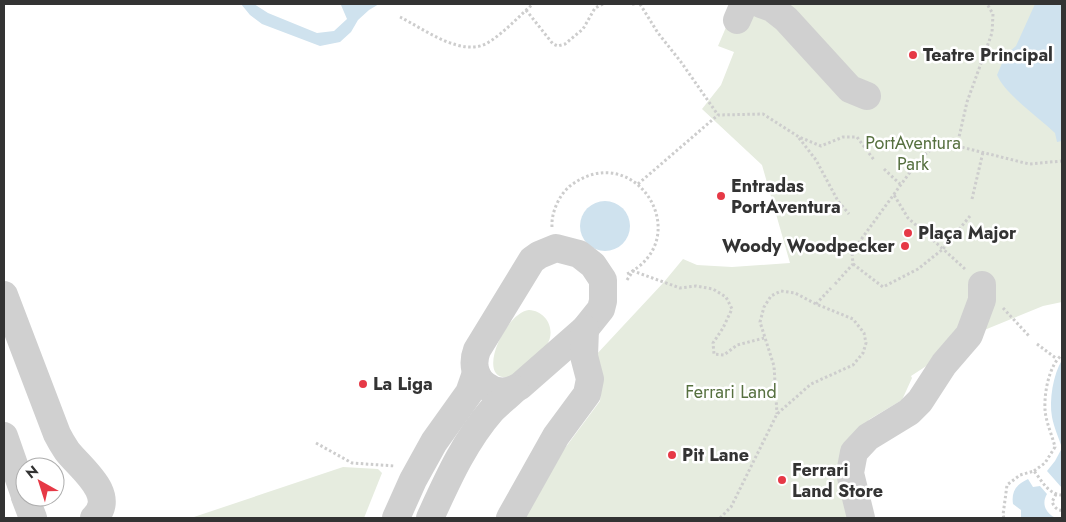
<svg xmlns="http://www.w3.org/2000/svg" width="1066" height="522" viewBox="0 0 1066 522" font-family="Jost,sans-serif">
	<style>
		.green { fill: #e6ecdf }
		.water { fill: #cfe2ee }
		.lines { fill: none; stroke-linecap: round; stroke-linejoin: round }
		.path { stroke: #cdcdcd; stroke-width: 3; stroke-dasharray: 2.5 2.5; stroke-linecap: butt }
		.minor { stroke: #d0d0d0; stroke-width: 28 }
		.poi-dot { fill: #e63946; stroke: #fff; stroke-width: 2 }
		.labels { text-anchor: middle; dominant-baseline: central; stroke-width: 5; stroke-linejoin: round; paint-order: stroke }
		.poi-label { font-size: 18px; font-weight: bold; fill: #333; stroke: #fff; text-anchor: start }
		.park-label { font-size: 18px; fill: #56703f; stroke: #fff }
	</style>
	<rect width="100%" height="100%" fill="#fff"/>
	<g class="green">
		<path d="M736 4H1062V302L1043 306 977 333 911 376 912 378 902 400 870 419 850 437 855 518H522L542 479 600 401 602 379 595 356 664 282 683 259 697 265 732 267 790 263 762 165 702 109 721 85 734 52 718 46Z"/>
		<path d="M529 310C547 311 557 331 546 346 543 351 520 374 516 376 514 377 511 376 508 377 475 381 504 313 529 310Z"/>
		<path d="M343 467 378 469 382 473 364 518H191Z"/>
	</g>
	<g class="water">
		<path d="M241 4H254L268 13 317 33 334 31 347 19 341 5 345 4H379L369 10 358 20 351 32 340 42 320 46 262 24 250 15Z"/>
		<path d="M1035 4H1062V141L1057 142 1055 133C1039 118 1005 94 997 75L1003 61 999 60 1003 51 1009 52 1016 46Z"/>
		<circle cx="605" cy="226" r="25"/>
		<path d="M1062 360V488L1047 471 1055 461 1062 448C1059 438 1054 428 1052 417 1049 400 1053 375 1062 360Z"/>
		<path d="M1028 479 1033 487 1040 486 1047 494C1041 504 1046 514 1056 518H1021V510L1013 504C1011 491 1017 484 1028 479Z"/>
	</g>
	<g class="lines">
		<g class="path">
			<path d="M632 4H636"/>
			<path d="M640 4 658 33 681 62 718 115"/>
			<path d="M526 10 553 44 558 46 565 44 583 29 595 8 603 4"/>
			<path d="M400 17C424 29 463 59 489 42 505 32 519 16 533 4"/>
			<path d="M799 138 816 160 838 201 849 214"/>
			<path d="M957 146 967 102 992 33 993 14 987 4"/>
			<path d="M917 161 933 148 957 146 1029 164 1062 161"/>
			<path d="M884 169 900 184"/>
			<path d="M638 184 718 115 763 114 799 137 821 146 843 137H857L874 160"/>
			<path d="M972 199 983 152"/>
			<path d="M552 227C551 213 559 195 570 186 635 136 699 240 625 275"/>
			<path d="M853 264 883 287 918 269 943 249 908 218 894 195"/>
			<path d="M965 269 943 249 970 216"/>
			<path d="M627 280 633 271 680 288 696 286 713 289 726 297 732 309 723 328 713 343 714 354 724 355 737 345 764 338"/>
			<path d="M835 284 853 264 852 252 913 168"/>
			<path d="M816 304 831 288"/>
			<path d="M1003 308 1030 337"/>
			<path d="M1037 344 1057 359"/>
			<path d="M316 443 352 463 395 466"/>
			<path d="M1034 471 1045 463 1055 447C1052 435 1046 422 1045 410 1044 393 1049 365 1062 355"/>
			<path d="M1056 494 1052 502C1054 506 1057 511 1062 510"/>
			<path d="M720 518 731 507 777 414 811 384 853 365 863 353 866 343 864 333 853 319 816 304 795 293 781 291 771 296 764 307 760 322 774 366 777 414"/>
			<path d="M1004 518 1003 515 1007 485 1020 475 1034 471C1042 481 1048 494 1062 495"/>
		</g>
		<g class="minor">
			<path d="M761 4 772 8 786 19 850 89 867 96"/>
			<path d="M737 20 744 4"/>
			<path d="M556 248 579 254 593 265 603 280V301L601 309 585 329 520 386C494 402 466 379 477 350L532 260 539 255Z"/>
			<path d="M4 295 57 434C60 440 63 445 67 451 80 468 118 495 94 518"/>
			<path d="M4 436 25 496"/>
			<path d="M25 497 33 518"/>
			<path d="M396 518 413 480 434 442 469 393 476 373"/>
			<path d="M430 518C447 481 464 442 492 410 499 403 508 396 515 389"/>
			<path d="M510 518 556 436 587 394 590 379 584 356 585 329"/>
			<path d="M861 518 850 473 854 452 868 437 909 412 920 401 944 364 969 335 982 300V285"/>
		</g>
	</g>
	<g class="poi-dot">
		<circle cx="913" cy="55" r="5"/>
		<circle cx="721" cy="196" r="5"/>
		<circle cx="908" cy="233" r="5"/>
		<circle cx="905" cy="246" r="5"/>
		<circle cx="363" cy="384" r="5"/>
		<circle cx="672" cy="455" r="5"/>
		<circle cx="782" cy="480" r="5"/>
	</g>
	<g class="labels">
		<g class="poi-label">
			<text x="923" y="55">Teatre Principal</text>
			<text x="731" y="186">Entradas<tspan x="731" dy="21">PortAventura</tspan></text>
			<text x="918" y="233">Plaça Major</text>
			<text x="895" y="246" text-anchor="end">Woody Woodpecker</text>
			<text x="373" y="384">La Liga</text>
			<text x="682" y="455">Pit Lane</text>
			<text x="792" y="470">Ferrari<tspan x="792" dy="21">Land Store</tspan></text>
		</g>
		<g class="park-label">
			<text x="913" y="143">PortAventura<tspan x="913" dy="21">Park</tspan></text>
			<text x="731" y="392">Ferrari Land</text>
		</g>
	</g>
	<rect width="1066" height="522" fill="none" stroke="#333333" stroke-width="10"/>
	<g transform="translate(40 482) rotate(321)"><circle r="24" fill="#ffffff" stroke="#adadad"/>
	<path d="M0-4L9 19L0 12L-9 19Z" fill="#e63946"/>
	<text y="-8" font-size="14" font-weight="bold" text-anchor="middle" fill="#333333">N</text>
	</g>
</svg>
